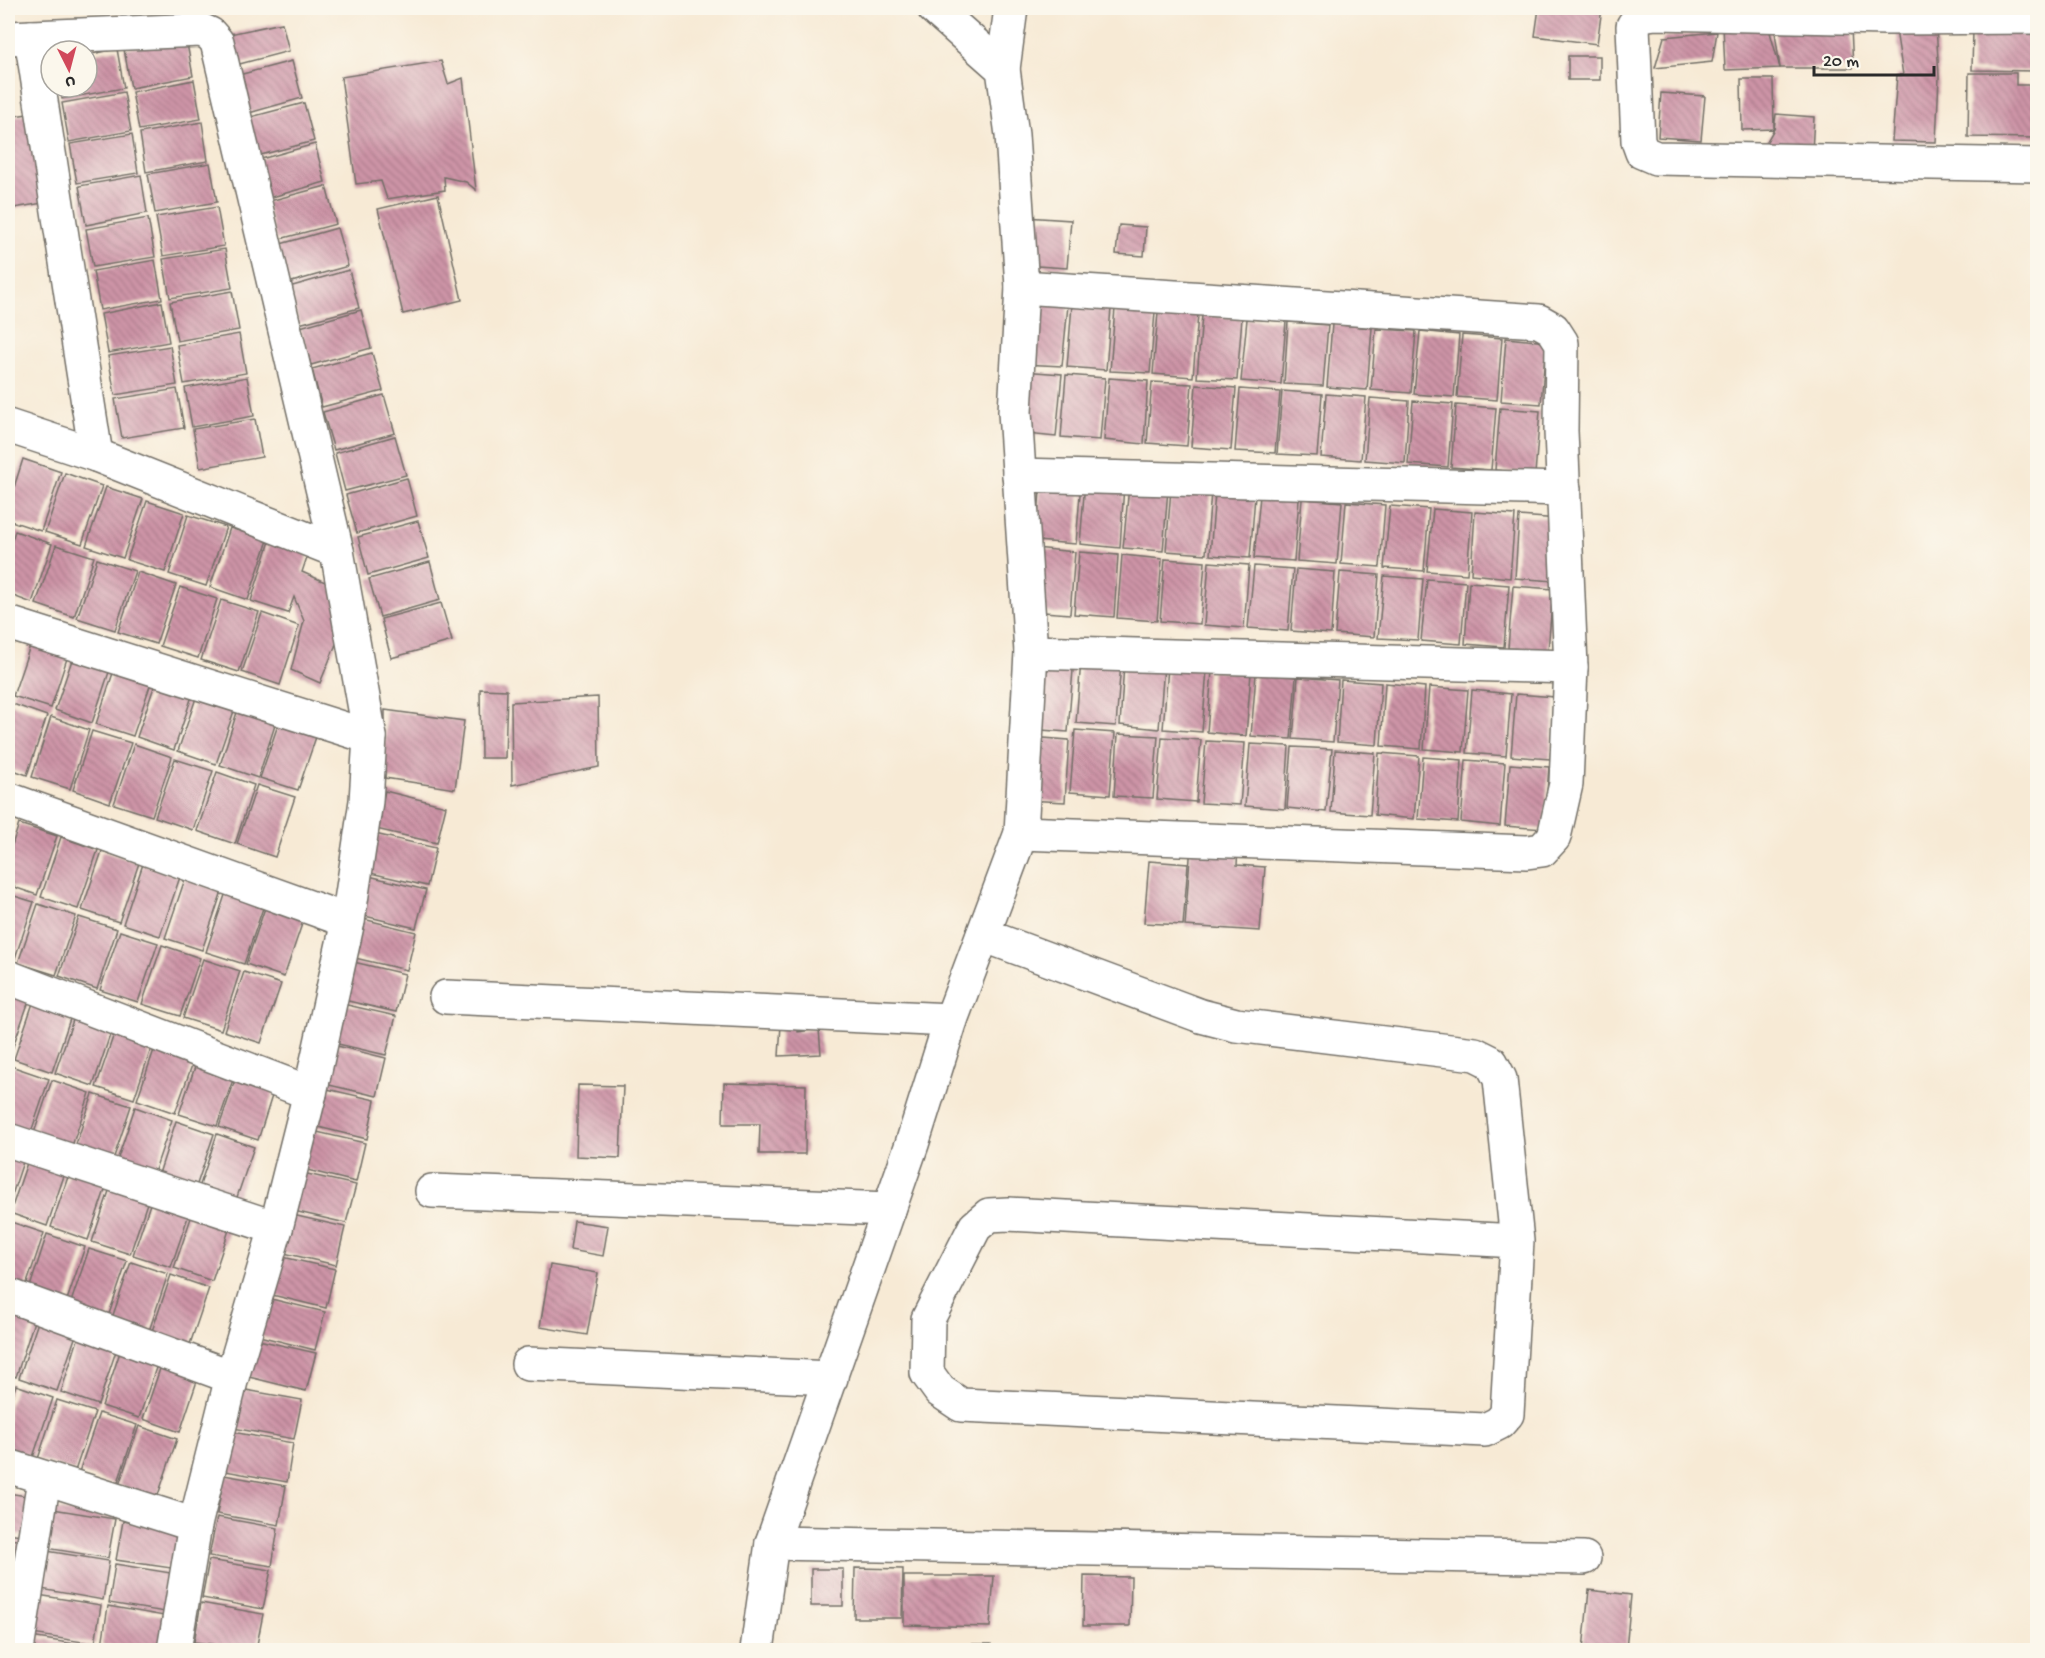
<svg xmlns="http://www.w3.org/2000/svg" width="2045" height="1658" viewBox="0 0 2045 1658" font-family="'Gochi Hand',sans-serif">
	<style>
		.building { fill: url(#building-back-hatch) }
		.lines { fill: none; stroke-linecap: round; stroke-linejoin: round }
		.minor-casing { stroke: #726e66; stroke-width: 36 }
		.minor { stroke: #fff; stroke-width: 33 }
	</style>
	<defs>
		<pattern id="building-back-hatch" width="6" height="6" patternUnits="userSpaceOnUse" patternTransform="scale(1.5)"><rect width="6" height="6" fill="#ce94a7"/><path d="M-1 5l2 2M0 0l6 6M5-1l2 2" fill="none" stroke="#a77988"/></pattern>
	</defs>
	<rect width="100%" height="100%" fill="#fbf7ec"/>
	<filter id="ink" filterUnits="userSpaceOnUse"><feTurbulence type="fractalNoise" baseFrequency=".0167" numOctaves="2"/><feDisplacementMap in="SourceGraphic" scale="12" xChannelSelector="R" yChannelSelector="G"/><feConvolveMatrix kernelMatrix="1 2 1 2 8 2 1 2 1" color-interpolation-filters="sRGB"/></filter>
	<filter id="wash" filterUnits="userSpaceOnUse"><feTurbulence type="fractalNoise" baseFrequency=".008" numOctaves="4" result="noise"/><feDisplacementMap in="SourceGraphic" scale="24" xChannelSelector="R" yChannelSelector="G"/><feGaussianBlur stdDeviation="1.35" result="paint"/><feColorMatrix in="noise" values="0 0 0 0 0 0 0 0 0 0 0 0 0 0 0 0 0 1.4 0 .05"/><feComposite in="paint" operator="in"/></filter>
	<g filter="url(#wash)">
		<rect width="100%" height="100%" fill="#f7ead5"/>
		<g id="blocks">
			<g class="building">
				<path d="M1539 8H1602L1597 44 1535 36Z"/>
				<path d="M282 23 289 51 232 66 225 35Z"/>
				<path d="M1723 25H1768L1780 68 1725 70Z"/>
				<path d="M1774 25 1851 28 1853 68H1780Z"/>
				<path d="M1936 25 1939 77 1936 142 1892 141 1897 75H1903L1896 30Z"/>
				<path d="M1973 30 2037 31V71L1972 70Z"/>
				<path d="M1717 32 1712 62 1655 68 1664 37Z"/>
				<path d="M186 38 193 76 131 88 124 49Z"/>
				<path d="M117 49 124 88 62 99 60 87H87V55Z"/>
				<rect x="1568" y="56" width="32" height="24"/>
				<path d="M292 61 302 98 242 115 231 77Z"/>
				<path d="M441 61 448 84 463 78 476 190 466 182 444 177 445 190 387 199 381 181 356 184 341 77Z"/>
				<path d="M1969 73H2016V85H2037V138L1968 137Z"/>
				<path d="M1741 79H1773L1774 129 1776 114 1814 117 1812 151 1763 148 1774 129 1742 130Z"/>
				<path d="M194 80 201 119 139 130 132 92Z"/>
				<path d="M124 92 131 131 69 142 62 103Z"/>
				<path d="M1661 93 1705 96 1701 140 1658 137Z"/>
				<path d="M304 103 314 141 253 157 243 119Z"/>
				<path d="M34 113 49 202 8 209V117Z"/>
				<path d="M202 122 208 161 146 172 140 133Z"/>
				<path d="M132 134 138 173 77 183 70 144Z"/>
				<path d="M315 144 325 182 265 199 254 161Z"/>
				<path d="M210 163 217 202 155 213 148 174Z"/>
				<path d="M141 175 147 213 86 225 79 186Z"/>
				<path d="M326 186 336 224 276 240 266 202Z"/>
				<path d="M438 195 462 300 403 314 378 209Z"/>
				<path d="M217 207 224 246 163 256 156 217Z"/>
				<path d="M1025 217 1071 220 1067 268 1022 265Z"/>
				<path d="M148 218 155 257 93 267 86 229Z"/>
				<path d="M1119 225 1146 227 1144 256 1116 254Z"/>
				<path d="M337 228 348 266 288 283 277 245Z"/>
				<path d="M225 249 232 288 170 298 163 259Z"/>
				<path d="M155 260 162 299 100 310 93 271Z"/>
				<path d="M349 270 359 308 299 324 289 287Z"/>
				<path d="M232 291 239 330 177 341 170 302Z"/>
				<path d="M1028 301 1068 305 1062 366 1023 364Z"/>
				<path d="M162 302 169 342 108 353 101 314Z"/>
				<path d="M1072 305 1111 308 1106 370 1067 367Z"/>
				<path d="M1115 308 1155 312 1150 373 1110 371Z"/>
				<path d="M361 310 371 348 311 365 300 327Z"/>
				<path d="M1158 312 1198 314 1193 377 1153 374Z"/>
				<path d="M1202 315 1242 318 1237 380 1197 378Z"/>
				<path d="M1247 319 1286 321 1281 384 1241 381Z"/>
				<path d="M1288 322 1328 325 1323 386 1284 384Z"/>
				<path d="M1332 324 1372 328 1367 390 1327 387Z"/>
				<path d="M1376 329 1416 331 1411 393 1371 390Z"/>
				<path d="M1420 331 1459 335 1454 397 1414 394Z"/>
				<path d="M239 334 246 373 184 384 177 345Z"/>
				<path d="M1462 335 1502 338 1497 400 1457 397Z"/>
				<path d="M1506 338 1546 342 1541 404 1501 401Z"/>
				<path d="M170 346 177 385 115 395 108 356Z"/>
				<path d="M372 353 383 391 322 407 312 369Z"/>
				<path d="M1022 371 1062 374 1056 437 1017 433Z"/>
				<path d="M1066 375 1105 378 1100 440 1061 437Z"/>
				<path d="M247 377 254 416 192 427 185 388Z"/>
				<path d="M1109 378 1148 381 1144 444 1104 440Z"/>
				<path d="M1152 382 1192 384 1187 446 1147 443Z"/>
				<path d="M1196 385 1236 388 1231 450 1191 447Z"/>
				<path d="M177 389 184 428 122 438 115 399Z"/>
				<path d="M1240 389 1280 392 1275 453 1235 451Z"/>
				<path d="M1282 391 1322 394 1317 456 1277 454Z"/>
				<path d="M1326 394 1366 397 1361 460 1321 457Z"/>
				<path d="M384 395 395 433 334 450 323 412Z"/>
				<path d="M1370 398 1409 401 1405 463 1365 460Z"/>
				<path d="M1413 401 1453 404 1448 467 1408 464Z"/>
				<path d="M1456 405 1496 408 1491 470 1451 467Z"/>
				<path d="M1500 408 1540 411 1535 474 1495 470Z"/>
				<path d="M255 419 262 457 200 468 193 429Z"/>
				<path d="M395 436 406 475 345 491 335 453Z"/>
				<path d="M23 459 61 472 41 531 8 520V506Z"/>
				<path d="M65 473 102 486 82 544 45 532Z"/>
				<path d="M407 478 417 516 357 533 346 495Z"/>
				<path d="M1041 479 1081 482 1076 544 1036 541Z"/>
				<path d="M1085 482 1124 485 1120 548 1080 544Z"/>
				<path d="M1129 486 1168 489 1163 551 1123 548Z"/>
				<path d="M106 487 143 499 123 558 86 546Z"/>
				<path d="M1171 489 1211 492 1206 554 1166 551Z"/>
				<path d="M1215 493 1255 496 1250 558 1210 555Z"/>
				<path d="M1260 496 1299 499 1294 561 1254 558Z"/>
				<path d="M1302 499 1342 502 1337 564 1297 561Z"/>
				<path d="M147 501 184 513 165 572 127 560Z"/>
				<path d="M1346 502 1385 505 1380 567 1341 564Z"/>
				<path d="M1390 506 1429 509 1424 571 1384 568Z"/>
				<path d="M1433 509 1472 512 1467 574 1427 571Z"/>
				<path d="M1475 512 1515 515 1510 578 1471 574Z"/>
				<path d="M188 515 226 527 206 586 169 574Z"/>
				<path d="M1519 516 1559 519 1554 581 1515 578Z"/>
				<path d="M418 521 429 558 368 575 358 537Z"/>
				<path d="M230 528 268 540 248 600 210 587Z"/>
				<path d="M15 531 52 544 32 603 8 594V552Z"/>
				<path d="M270 541 308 554 302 572 332 585 343 627 320 683 291 670 304 621 294 597 288 613 251 601Z"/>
				<path d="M56 545 94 557 74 617 36 604Z"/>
				<path d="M1035 548 1075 552 1070 614 1030 611Z"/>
				<path d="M1079 552 1118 555 1114 617 1074 614Z"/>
				<path d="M1122 555 1162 559 1157 621 1117 618Z"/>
				<path d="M97 559 135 571 115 630 77 618Z"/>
				<path d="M1165 559 1205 562 1200 624 1160 621Z"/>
				<path d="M430 562 440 600 380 617 369 579Z"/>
				<path d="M1209 562 1249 565 1244 628 1204 625Z"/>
				<path d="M1254 566 1293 569 1288 631 1248 628Z"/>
				<path d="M1296 569 1335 572 1331 634 1291 631Z"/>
				<path d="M138 572 176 585 156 644 118 632Z"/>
				<path d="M1340 572 1379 575 1374 637 1335 634Z"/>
				<path d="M1384 576 1423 579 1418 640 1378 638Z"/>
				<path d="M1427 579 1466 582 1461 644 1421 641Z"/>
				<path d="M1469 582 1509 585 1504 647 1465 644Z"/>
				<path d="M1513 586 1553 589 1548 651 1508 648Z"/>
				<path d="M180 587 217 599 198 658 160 646Z"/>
				<path d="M221 600 259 612 239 672 201 660Z"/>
				<path d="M441 603 452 641 391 658 381 619Z"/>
				<path d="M262 613 299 626 280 685 242 672Z"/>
				<path d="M33 637 70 649 51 708 13 696Z"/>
				<path d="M75 651 112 663 92 723 55 710Z"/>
				<path d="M1081 660 1121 663 1116 726 1076 723Z"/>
				<path d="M116 664 153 677 133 736 96 724Z"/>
				<path d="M1124 664 1164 666 1159 729 1120 725Z"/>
				<path d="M1034 667 1073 670 1068 732 1028 729Z"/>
				<path d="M1168 667 1207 670 1202 732 1163 729Z"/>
				<path d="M1212 671 1251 673 1246 736 1207 732Z"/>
				<path d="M1256 674 1296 677 1291 739 1251 736Z"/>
				<path d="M1298 677 1338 680 1333 742 1293 739Z"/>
				<path d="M157 678 194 690 174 750 137 737Z"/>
				<path d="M1341 680 1381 683 1377 745 1337 742Z"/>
				<path d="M1385 683 1425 687 1421 749 1381 746Z"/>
				<path d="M1429 687 1468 690 1463 752 1424 749Z"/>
				<path d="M480 689 507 690 505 758H481Z"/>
				<path d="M1472 690 1511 694 1506 756 1467 753Z"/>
				<path d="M198 692 236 705 216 764 178 751Z"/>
				<path d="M1516 694 1555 697 1550 759 1511 756Z"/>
				<path d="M598 697 599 767 512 785 511 702Z"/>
				<path d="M10 703 47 716 27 775 8 768Z"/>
				<path d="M239 706 277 719 258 778 220 765Z"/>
				<path d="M385 710 464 721 455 789 385 778Z"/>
				<path d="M51 717 89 730 70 789 32 777Z"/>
				<path d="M280 719 318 731 298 790 260 778Z"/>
				<path d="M1075 730 1115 733 1110 795 1070 792Z"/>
				<path d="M92 731 131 743 110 803 73 790Z"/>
				<path d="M1118 734 1158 736 1153 798 1114 796Z"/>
				<path d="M1030 737 1069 740 1065 802 1025 800Z"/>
				<path d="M1162 737 1201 740 1196 802 1157 799Z"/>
				<path d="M1206 741 1245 743 1240 805 1201 803Z"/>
				<path d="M134 744 172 757 152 816 114 804Z"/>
				<path d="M1250 744 1289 746 1285 809 1245 806Z"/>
				<path d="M1292 747 1332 749 1326 812 1287 808Z"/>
				<path d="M1335 750 1375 753 1370 815 1331 812Z"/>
				<path d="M1379 753 1419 756 1414 819 1375 815Z"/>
				<path d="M1423 757 1462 760 1458 822 1418 819Z"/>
				<path d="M175 759 213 771 193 830 155 817Z"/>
				<path d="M1466 760 1505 763 1500 826 1461 822Z"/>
				<path d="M1510 764 1549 767 1544 829 1505 826Z"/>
				<path d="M217 772 254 785 235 844 197 831Z"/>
				<path d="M257 785 295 797 275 857 237 844Z"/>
				<path d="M385 791 446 806 437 843 376 829Z"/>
				<path d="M19 824 57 836 37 895 8 885V857Z"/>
				<path d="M375 834 436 848 427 886 366 872Z"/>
				<path d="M61 837 98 850 78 909 41 897Z"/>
				<path d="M1191 844 1238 848 1237 865 1265 867 1260 931 1185 926Z"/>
				<path d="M102 851 139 863 119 922 82 910Z"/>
				<path d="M1149 861 1188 864 1183 925 1144 923Z"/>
				<path d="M143 864 180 877 160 936 123 924Z"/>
				<path d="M365 875 426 890 416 928 356 914Z"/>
				<path d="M185 879 222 891 202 950 165 938Z"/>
				<path d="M226 892 264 905 244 964 206 952Z"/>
				<path d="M8 894 34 902 14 961 8 959Z"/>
				<path d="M38 904 76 916 56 975 18 963Z"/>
				<path d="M266 905 304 918 284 977 246 964Z"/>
				<path d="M79 917 117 929 97 989 59 976Z"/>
				<path d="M355 917 416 932 407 970 346 956Z"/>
				<path d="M120 931 158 943 138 1002 100 990Z"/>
				<path d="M162 945 200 958 180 1016 142 1004Z"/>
				<path d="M203 959 240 971 221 1030 183 1018Z"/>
				<path d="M345 960 405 974 396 1012 335 998Z"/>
				<path d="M244 972 281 984 261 1043 224 1031Z"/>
				<path d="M8 991 30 998 9 1058 8 1057Z"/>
				<path d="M34 1000 72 1013 52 1072 14 1059Z"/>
				<path d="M334 1002 396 1016 386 1055 325 1041Z"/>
				<path d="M75 1014 113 1026 93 1086 55 1073Z"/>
				<path d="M797 1022 798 1032 819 1029 821 1054 779 1056 781 1025Z"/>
				<path d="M116 1028 154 1040 134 1099 96 1087Z"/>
				<path d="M157 1041 196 1054 175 1113 137 1100Z"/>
				<path d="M325 1043 386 1058 377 1096 316 1082Z"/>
				<path d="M199 1055 237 1068 217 1126 179 1114Z"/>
				<path d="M11 1066 49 1079 29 1138 8 1131V1077Z"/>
				<path d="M239 1068 277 1080 258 1140 219 1127Z"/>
				<path d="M52 1080 90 1093 70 1152 32 1139Z"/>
				<path d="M724 1083 806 1085 805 1154H759L760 1124H723Z"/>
				<path d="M578 1085 623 1086 620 1158 576 1156Z"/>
				<path d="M314 1086 375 1100 367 1139 306 1124Z"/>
				<path d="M93 1094 131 1106 111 1166 73 1153Z"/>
				<path d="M135 1107 172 1120 152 1179 115 1167Z"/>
				<path d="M176 1121 214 1134 194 1193 157 1180Z"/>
				<path d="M304 1129 365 1143 356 1182 295 1167Z"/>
				<path d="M217 1134 254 1147 234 1206 197 1194Z"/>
				<path d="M8 1147 26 1153 8 1207Z"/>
				<path d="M30 1154 67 1167 47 1226 10 1213Z"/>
				<path d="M71 1168 108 1181 88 1240 51 1227Z"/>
				<path d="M294 1171 356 1185 346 1223 285 1209Z"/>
				<path d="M112 1182 150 1194 130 1254 92 1242Z"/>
				<path d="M153 1195 191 1208 171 1267 133 1255Z"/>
				<path d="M194 1209 232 1221 212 1281 174 1268Z"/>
				<path d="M284 1213 345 1227 336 1265 275 1251Z"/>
				<path d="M8 1221 44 1233 24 1292 8 1287Z"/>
				<path d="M574 1221 608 1226 603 1256 570 1250Z"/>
				<path d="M47 1234 85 1247 65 1306 28 1293Z"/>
				<path d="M89 1249 127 1261 107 1320 69 1308Z"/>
				<path d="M274 1255 335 1269 326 1308 264 1293Z"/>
				<path d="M131 1262 168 1274 148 1334 111 1321Z"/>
				<path d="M550 1265 598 1273 587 1335 540 1327Z"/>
				<path d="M171 1275 209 1288 189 1347 151 1334Z"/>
				<path d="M263 1297 325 1312 315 1350 255 1335Z"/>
				<path d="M8 1308 35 1318 16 1377 8 1374Z"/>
				<path d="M39 1319 77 1332 57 1391 19 1378Z"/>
				<path d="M80 1333 118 1345 98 1405 61 1392Z"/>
				<path d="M254 1339 316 1353 306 1391 245 1376Z"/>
				<path d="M122 1346 159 1359 139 1418 102 1406Z"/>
				<path d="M163 1360 200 1372 180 1432 143 1419Z"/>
				<path d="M8 1383 12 1384 8 1397Z"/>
				<path d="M16 1385 53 1398 33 1457 8 1448V1409Z"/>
				<path d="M240 1389 302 1400 294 1439 233 1428Z"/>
				<path d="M57 1400 95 1412 75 1471 38 1459Z"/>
				<path d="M99 1413 137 1425 117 1485 79 1472Z"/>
				<path d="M139 1426 177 1439 157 1498 119 1485Z"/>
				<path d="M232 1432 293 1443 287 1482 225 1471Z"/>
				<path d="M224 1475 286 1486 279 1525 217 1514Z"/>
				<path d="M8 1493 33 1497 27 1536 8 1533Z"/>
				<path d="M53 1509 115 1519 108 1558 46 1548Z"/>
				<path d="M217 1517 278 1528 272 1566 209 1556Z"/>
				<path d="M123 1521 184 1531 178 1569 116 1560Z"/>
				<path d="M8 1539 25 1541 19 1580 8 1578Z"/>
				<path d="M47 1551 109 1561 103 1600 41 1589Z"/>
				<path d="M209 1560 271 1570 263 1609 202 1598Z"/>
				<path d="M115 1564 177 1574 171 1613 109 1603Z"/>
				<path d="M855 1568 903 1569 902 1618H854Z"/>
				<rect x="811" y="1569" width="32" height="37"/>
				<path d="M904 1576H994L990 1627 904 1625Z"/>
				<path d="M1084 1576 1131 1577 1130 1626H1083Z"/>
				<path d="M1589 1590 1631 1595 1626 1650H1583Z"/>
				<path d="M38 1595 101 1605 95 1644 32 1634Z"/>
				<path d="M201 1603 263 1614 256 1650 194 1642Z"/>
				<path d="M108 1606 170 1617 164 1650H134L102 1645Z"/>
				<path d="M31 1637 94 1647 93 1650H29Z"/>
				<path d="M194 1644 223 1649 222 1650H193Z"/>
				<rect x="903" y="1644" width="43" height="6"/>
				<rect x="948" y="1644" width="43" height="6"/>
			</g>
		</g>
	</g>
	<g filter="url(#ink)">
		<use href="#blocks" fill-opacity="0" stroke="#726e66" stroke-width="1.5"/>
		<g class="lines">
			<g class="minor-casing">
				<g id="minor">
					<path d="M2038 17 1886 18 1656 13 1641 15 1633 26 1638 141 1642 152 1656 158 2038 165"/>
					<path d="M31 37 96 455"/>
					<path d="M8 38 201 30 210 34 217 42 337 551 370 737 366 801 348 921 310 1093 276 1228 232 1377 195 1525 174 1650"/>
					<path d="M1003 69 1011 8"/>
					<path d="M8 426 96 455 337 551"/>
					<path d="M1019 475 1564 489"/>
					<path d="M8 623 370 737"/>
					<path d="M1031 652 1571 667"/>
					<path d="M8 799 348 921"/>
					<path d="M1021 833 1527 852 1542 850 1554 837 1566 784 1571 667 1561 431 1562 343 1553 329 1539 321 1022 287"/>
					<path d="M983 935 1201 1016 1236 1025 1475 1054 1491 1062 1500 1079 1517 1241 1008 1214 989 1215 975 1227 928 1319 927 1373 940 1391 961 1405 1485 1430 1499 1423 1507 1414 1517 1241"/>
					<path d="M8 977 310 1093"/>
					<path d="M446 997 951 1020"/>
					<path d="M8 1140 276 1228"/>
					<path d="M432 1191 889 1209"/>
					<path d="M8 1295 232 1377"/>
					<path d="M528 1364 831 1378"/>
					<path d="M8 1466 195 1525"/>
					<path d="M772 1543 1584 1558"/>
					<path d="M17 1650 44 1479"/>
					<path d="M757 1650 772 1543 912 1144 951 1020 1021 833 1031 652 1015 412 1022 287 1012 135 1003 69 934 8"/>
				</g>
			</g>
			<use href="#minor" class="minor"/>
		</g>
	</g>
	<rect width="2045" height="1658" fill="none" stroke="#fbf7ec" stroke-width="30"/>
	<g transform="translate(69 69) rotate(174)"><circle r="28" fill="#fbf7ec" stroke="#a8a59f" stroke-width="1.5"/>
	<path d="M0-4.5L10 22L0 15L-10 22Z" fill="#d1495b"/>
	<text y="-9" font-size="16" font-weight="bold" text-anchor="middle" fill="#2b2b2b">U</text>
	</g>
	<path d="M1814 66v9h120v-9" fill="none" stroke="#2b2b2b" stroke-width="3"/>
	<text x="1823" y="66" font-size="18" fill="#2b2b2b" stroke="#fbf7ec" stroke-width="4.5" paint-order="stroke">20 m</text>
</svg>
